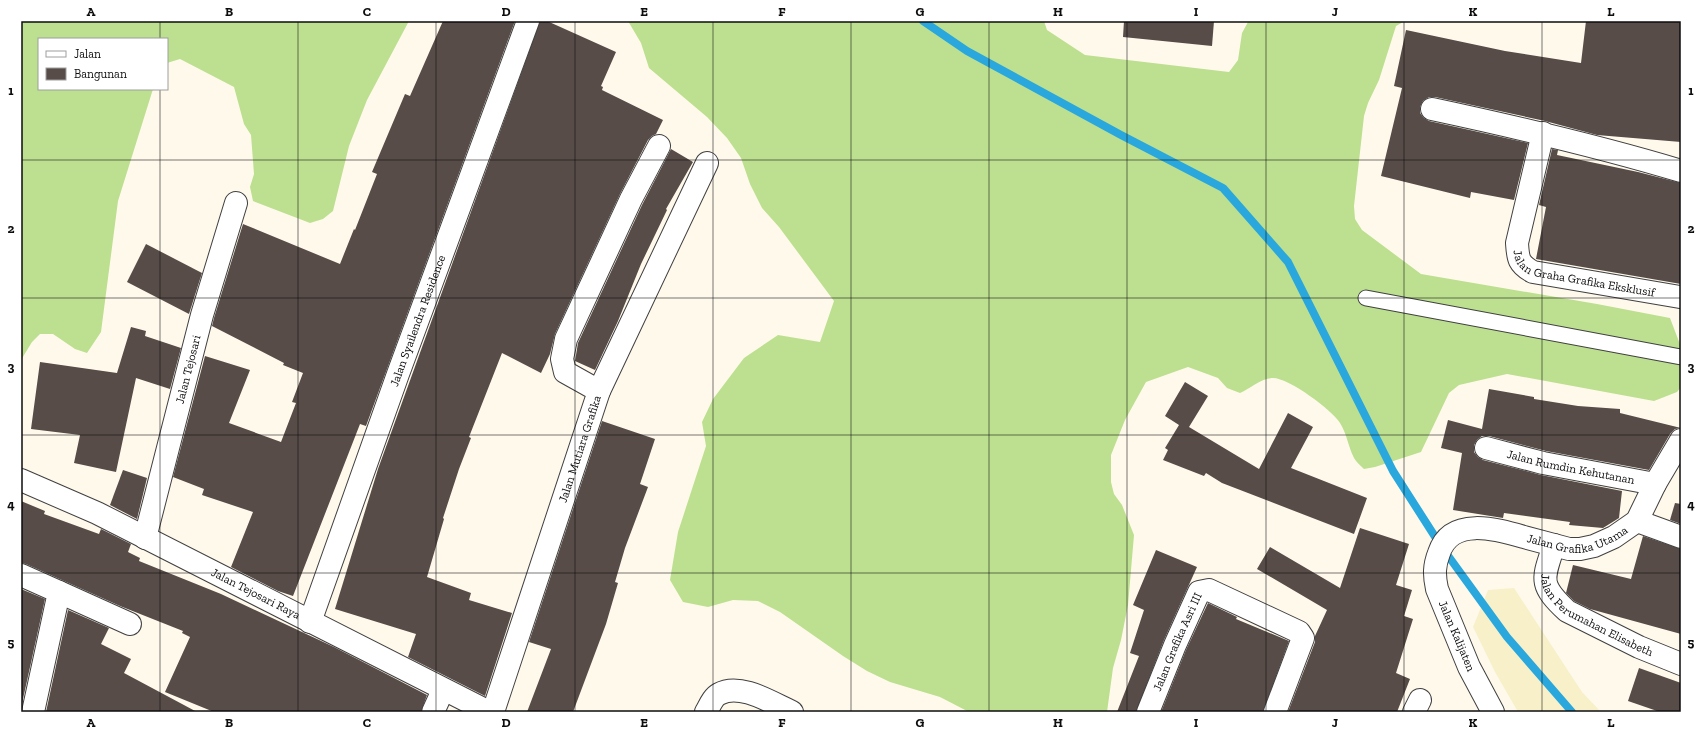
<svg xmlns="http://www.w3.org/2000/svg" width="1702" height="733" viewBox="0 0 1702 733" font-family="'Zilla Slab',serif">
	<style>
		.farmland { fill: #f8f0c9 }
		.forest { fill: #bce08f }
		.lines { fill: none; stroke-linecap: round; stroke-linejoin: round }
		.stream { stroke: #2aa7dc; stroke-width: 8 }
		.building { fill: #574c48 }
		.service-casing { stroke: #404040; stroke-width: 17 }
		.minor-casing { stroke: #404040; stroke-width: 24 }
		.tertiary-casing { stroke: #404040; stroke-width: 24 }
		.service { stroke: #fff; stroke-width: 15 }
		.minor { stroke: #fff; stroke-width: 22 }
		.tertiary { stroke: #fff; stroke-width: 22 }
		.grid { fill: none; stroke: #0d0d0d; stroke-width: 1; stroke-opacity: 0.55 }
		.labels { text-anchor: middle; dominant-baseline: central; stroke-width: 4; stroke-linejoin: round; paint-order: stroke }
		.street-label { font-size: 12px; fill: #0d0d0d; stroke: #fff }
		.neatline { fill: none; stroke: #0d0d0d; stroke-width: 1.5 }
		.grid-label { font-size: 13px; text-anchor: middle; font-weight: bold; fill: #0d0d0d }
	</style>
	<rect width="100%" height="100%" fill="#fff9ec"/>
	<path class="farmland" d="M1514 588 1582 692 1601 712H1518L1495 672 1473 627 1488 590Z"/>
	<g class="forest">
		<path d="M21 21H409L367 100 349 146 333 211 323 219 310 223 253 201 250 187 254 174 251 135 244 124 234 87 180 59 167 63V39H39V89H153L118 201 101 332 87 353 75 349 53 334H40L32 342 21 360Z"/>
		<path d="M628 21H1044L1047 30 1085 55 1229 72 1238 60 1242 33 1248 22 1405 21 1396 26 1379 80 1368 103 1364 116 1354 206 1355 219 1362 230 1421 274 1597 304 1670 318 1681 347V387L1677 392 1654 401 1507 374 1459 385 1449 393 1421 452 1375 467 1364 469C1360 465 1356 462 1354 458 1348 446 1347 434 1340 423 1332 410 1289 378 1273 378 1261 378 1250 389 1240 393L1227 388 1218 378 1188 367 1146 382 1125 420 1111 455V482L1114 494 1122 505 1134 535 1128 605 1121 640 1113 668 1107 712H969L940 697 890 682 867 671 843 656 780 612 758 601 733 600 708 607 683 602 670 580 678 532 706 446 702 422 713 399 744 358 778 335 820 342 834 301 779 227 762 208 750 184 741 158 727 138 707 117 649 68 641 43Z"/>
	</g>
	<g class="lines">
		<path class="stream" d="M923 21 967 51 1121 135 1223 188 1288 262 1393 471 1441 546 1507 637 1572 712"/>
	</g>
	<g class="building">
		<path d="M443 21H515L366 426 360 424 293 596 278 591 231 567 253 512 202 495 204 489 173 477 205 356 250 370 229 423 281 442 296 403 292 402 303 373 283 365 284 363 212 326 214 318 243 224 340 264 354 229 355 230 377 174 372 172 405 94 410 96Z"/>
		<path d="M540 21H547L616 52 601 86 603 87 602 90 663 120 656 134 652 136 648 140 620 194 555 334 550 354 541 373 502 353 469 437 471 438 459 469 443 518 444 519 427 577 471 593 469 600 512 613 485 696 408 657 416 634 335 609 378 469Z"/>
		<path d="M1124 21H1214L1212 46 1123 37Z"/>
		<path d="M1586 21H1681V142L1597 135 1545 121 1435 97H1429L1423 101 1420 107V113L1424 118 1429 121 1528 143 1514 200 1471 192 1470 198 1381 176 1402 88 1394 86 1406 30 1505 51 1581 63Z"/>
		<path d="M671 149 693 162 666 209 667 210 641 264 618 321 595 370 575 361 578 343 642 205Z"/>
		<path d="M1552 149 1558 150 1557 155 1638 172 1681 183V284L1536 259 1546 207 1539 205Z"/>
		<path d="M146 244 202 273 189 314 127 282Z"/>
		<path d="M131 327 146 331 145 336 181 348 170 389 136 378 116 472 74 463 80 435 31 429 40 362 117 373Z"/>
		<path d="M1185 382 1208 396 1189 427 1259 469 1288 413 1313 427 1291 468 1367 498 1354 534 1222 483 1206 473 1204 476 1163 460 1168 450 1165 448 1179 425 1165 416Z"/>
		<path d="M1489 389 1534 397V399L1578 406 1620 409V413L1681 428 1675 429 1670 434 1649 470 1546 451 1489 436H1482L1477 440 1474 445V452L1478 457 1483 460 1541 475 1622 491 1619 518 1603 528 1569 525 1570 522 1504 513 1503 518 1453 510 1462 453 1441 448 1448 420 1482 429Z"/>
		<path d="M602 421 655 439 640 484 648 487 625 548 615 582 618 583 606 624 573 712H527L551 649 529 642Z"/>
		<path d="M123 470 147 478 137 519 110 505Z"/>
		<path d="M21 501 45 511 44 514 99 534 101 529 131 544 128 552 140 558 139 561 221 594 334 647 427 695 421 712H214L165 692 190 637 182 633 183 631 120 606 26 564 21 563Z"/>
		<path d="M1675 503 1681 504V524L1670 520Z"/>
		<path d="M1360 528 1409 544 1396 585 1412 590 1404 616 1413 619 1396 673 1410 679 1397 712H1288L1315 642V636L1327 610 1257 569 1270 547 1340 588Z"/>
		<path d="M1643 536 1681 549V634L1590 609 1574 601 1566 593 1573 565 1631 579Z"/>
		<path d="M1156 550 1197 567 1164 640 1136 712H1117L1139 656 1130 653 1144 610 1133 605Z"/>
		<path d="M21 589 45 599 21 708Z"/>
		<path d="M1208 603 1237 617 1236 619 1289 641 1263 712H1161L1186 650Z"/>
		<path d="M68 610 109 628 101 644 131 659 124 673 197 712H46Z"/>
		<path d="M1639 668 1681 683V712H1660L1628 701Z"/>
	</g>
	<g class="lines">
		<g class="service-casing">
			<path id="service" d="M1366 298 1681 357"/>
		</g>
		<g class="minor-casing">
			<g id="minor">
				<path d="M1432 109C1516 127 1598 146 1681 171"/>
				<path id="s1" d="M1543 133 1517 243C1518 258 1518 264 1533 272L1680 297"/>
				<path d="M599 391 707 163"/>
				<path id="s2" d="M1486 448 1543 463 1655 484"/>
				<path id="s3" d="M21 480 97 513 489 712"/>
				<path d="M1637 521 1681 537"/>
				<path id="s4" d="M145 538 202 315 236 203"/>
				<path id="s5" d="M1554 545C1543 579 1538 584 1567 611L1639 647 1681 664"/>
				<path d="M21 575 59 592 33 712"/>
				<path d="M59 592 130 624"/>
				<path id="s6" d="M310 622 398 374 528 21"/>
				<path d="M433 712 443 690"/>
				<path id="s7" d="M493 712 599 391 565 372 562 359 566 339 631 199 659 146"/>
				<path d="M706 712C709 707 713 697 719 694 740 682 772 703 792 712"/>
				<path id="s8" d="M1148 712 1175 645 1199 592 1209 590 1299 632 1303 638 1275 712"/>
				<path d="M1414 712 1420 700"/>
			</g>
		</g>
		<g class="tertiary-casing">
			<g id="tertiary">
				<path id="s9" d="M1493 712 1469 667 1437 589C1434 575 1434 566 1439 553 1451 516 1496 529 1524 537 1539 541 1554 545 1569 549H1580L1594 546 1614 537 1637 521 1655 484 1681 440"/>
			</g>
		</g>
		<use href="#service" class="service"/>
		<use href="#minor" class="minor"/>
		<use href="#tertiary" class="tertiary"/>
	</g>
	<path class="grid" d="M160 21V39M298 21V712M436 21V712M575 21V712M713 21V712M851 21V712M989 21V712M1127 21V712M1266 21V712M1404 21V712M1542 21V712M160 89V712M21 160H1681M21 298H1681M21 435H1681M21 573H1681"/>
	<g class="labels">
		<g class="street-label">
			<text stroke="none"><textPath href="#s1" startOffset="196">Jalan Graha Grafika Eksklusif</textPath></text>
			<text stroke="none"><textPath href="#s6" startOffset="320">Jalan Syailendra Residence</textPath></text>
			<text stroke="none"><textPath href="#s4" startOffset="174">Jalan Tejosari</textPath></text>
			<text stroke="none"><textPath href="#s7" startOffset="277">Jalan Mutiara Grafika</textPath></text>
			<text stroke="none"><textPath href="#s2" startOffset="87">Jalan Rumdin Kehutanan</textPath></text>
			<text stroke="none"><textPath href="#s9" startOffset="325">Jalan Grafika Utama</textPath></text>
			<text stroke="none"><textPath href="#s3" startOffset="261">Jalan Tejosari Raya</textPath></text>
			<text stroke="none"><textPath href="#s5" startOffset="100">Jalan Perumahan Elisabeth</textPath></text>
			<text transform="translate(1457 636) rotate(67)">Jalan Kalijaten</text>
			<text stroke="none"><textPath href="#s8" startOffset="76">Jalan Grafika Asri III</textPath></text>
		</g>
	</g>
	<rect width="1702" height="733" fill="none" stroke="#ffffff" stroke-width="44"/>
	<rect x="38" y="38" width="130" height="52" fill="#ffffff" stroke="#9e9e9e"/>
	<rect x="46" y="51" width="20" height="6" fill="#ffffff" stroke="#9e9e9e"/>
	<text x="74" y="58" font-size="12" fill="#0d0d0d">Jalan</text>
	<rect x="46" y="68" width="20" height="12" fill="#574c48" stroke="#9e9e9e"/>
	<text x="74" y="78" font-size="12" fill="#0d0d0d">Bangunan</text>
	<rect x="22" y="22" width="1658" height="689" class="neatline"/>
	<g class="grid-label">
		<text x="91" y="16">A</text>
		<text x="229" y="16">B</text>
		<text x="367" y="16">C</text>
		<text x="506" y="16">D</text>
		<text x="644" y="16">E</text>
		<text x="782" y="16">F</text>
		<text x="920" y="16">G</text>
		<text x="1058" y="16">H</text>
		<text x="1196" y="16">I</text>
		<text x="1335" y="16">J</text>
		<text x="1473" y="16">K</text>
		<text x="1611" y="16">L</text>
		<text x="11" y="95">1</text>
		<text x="1691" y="95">1</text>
		<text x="11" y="233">2</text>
		<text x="1691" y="233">2</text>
		<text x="11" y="371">3</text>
		<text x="1691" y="371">3</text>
		<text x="11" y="509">4</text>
		<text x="1691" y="509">4</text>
		<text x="11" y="647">5</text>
		<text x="1691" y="647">5</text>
		<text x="91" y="727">A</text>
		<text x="229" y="727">B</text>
		<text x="367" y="727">C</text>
		<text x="506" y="727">D</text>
		<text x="644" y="727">E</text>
		<text x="782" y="727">F</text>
		<text x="920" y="727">G</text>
		<text x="1058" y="727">H</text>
		<text x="1196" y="727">I</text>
		<text x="1335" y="727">J</text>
		<text x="1473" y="727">K</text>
		<text x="1611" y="727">L</text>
	</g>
</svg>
